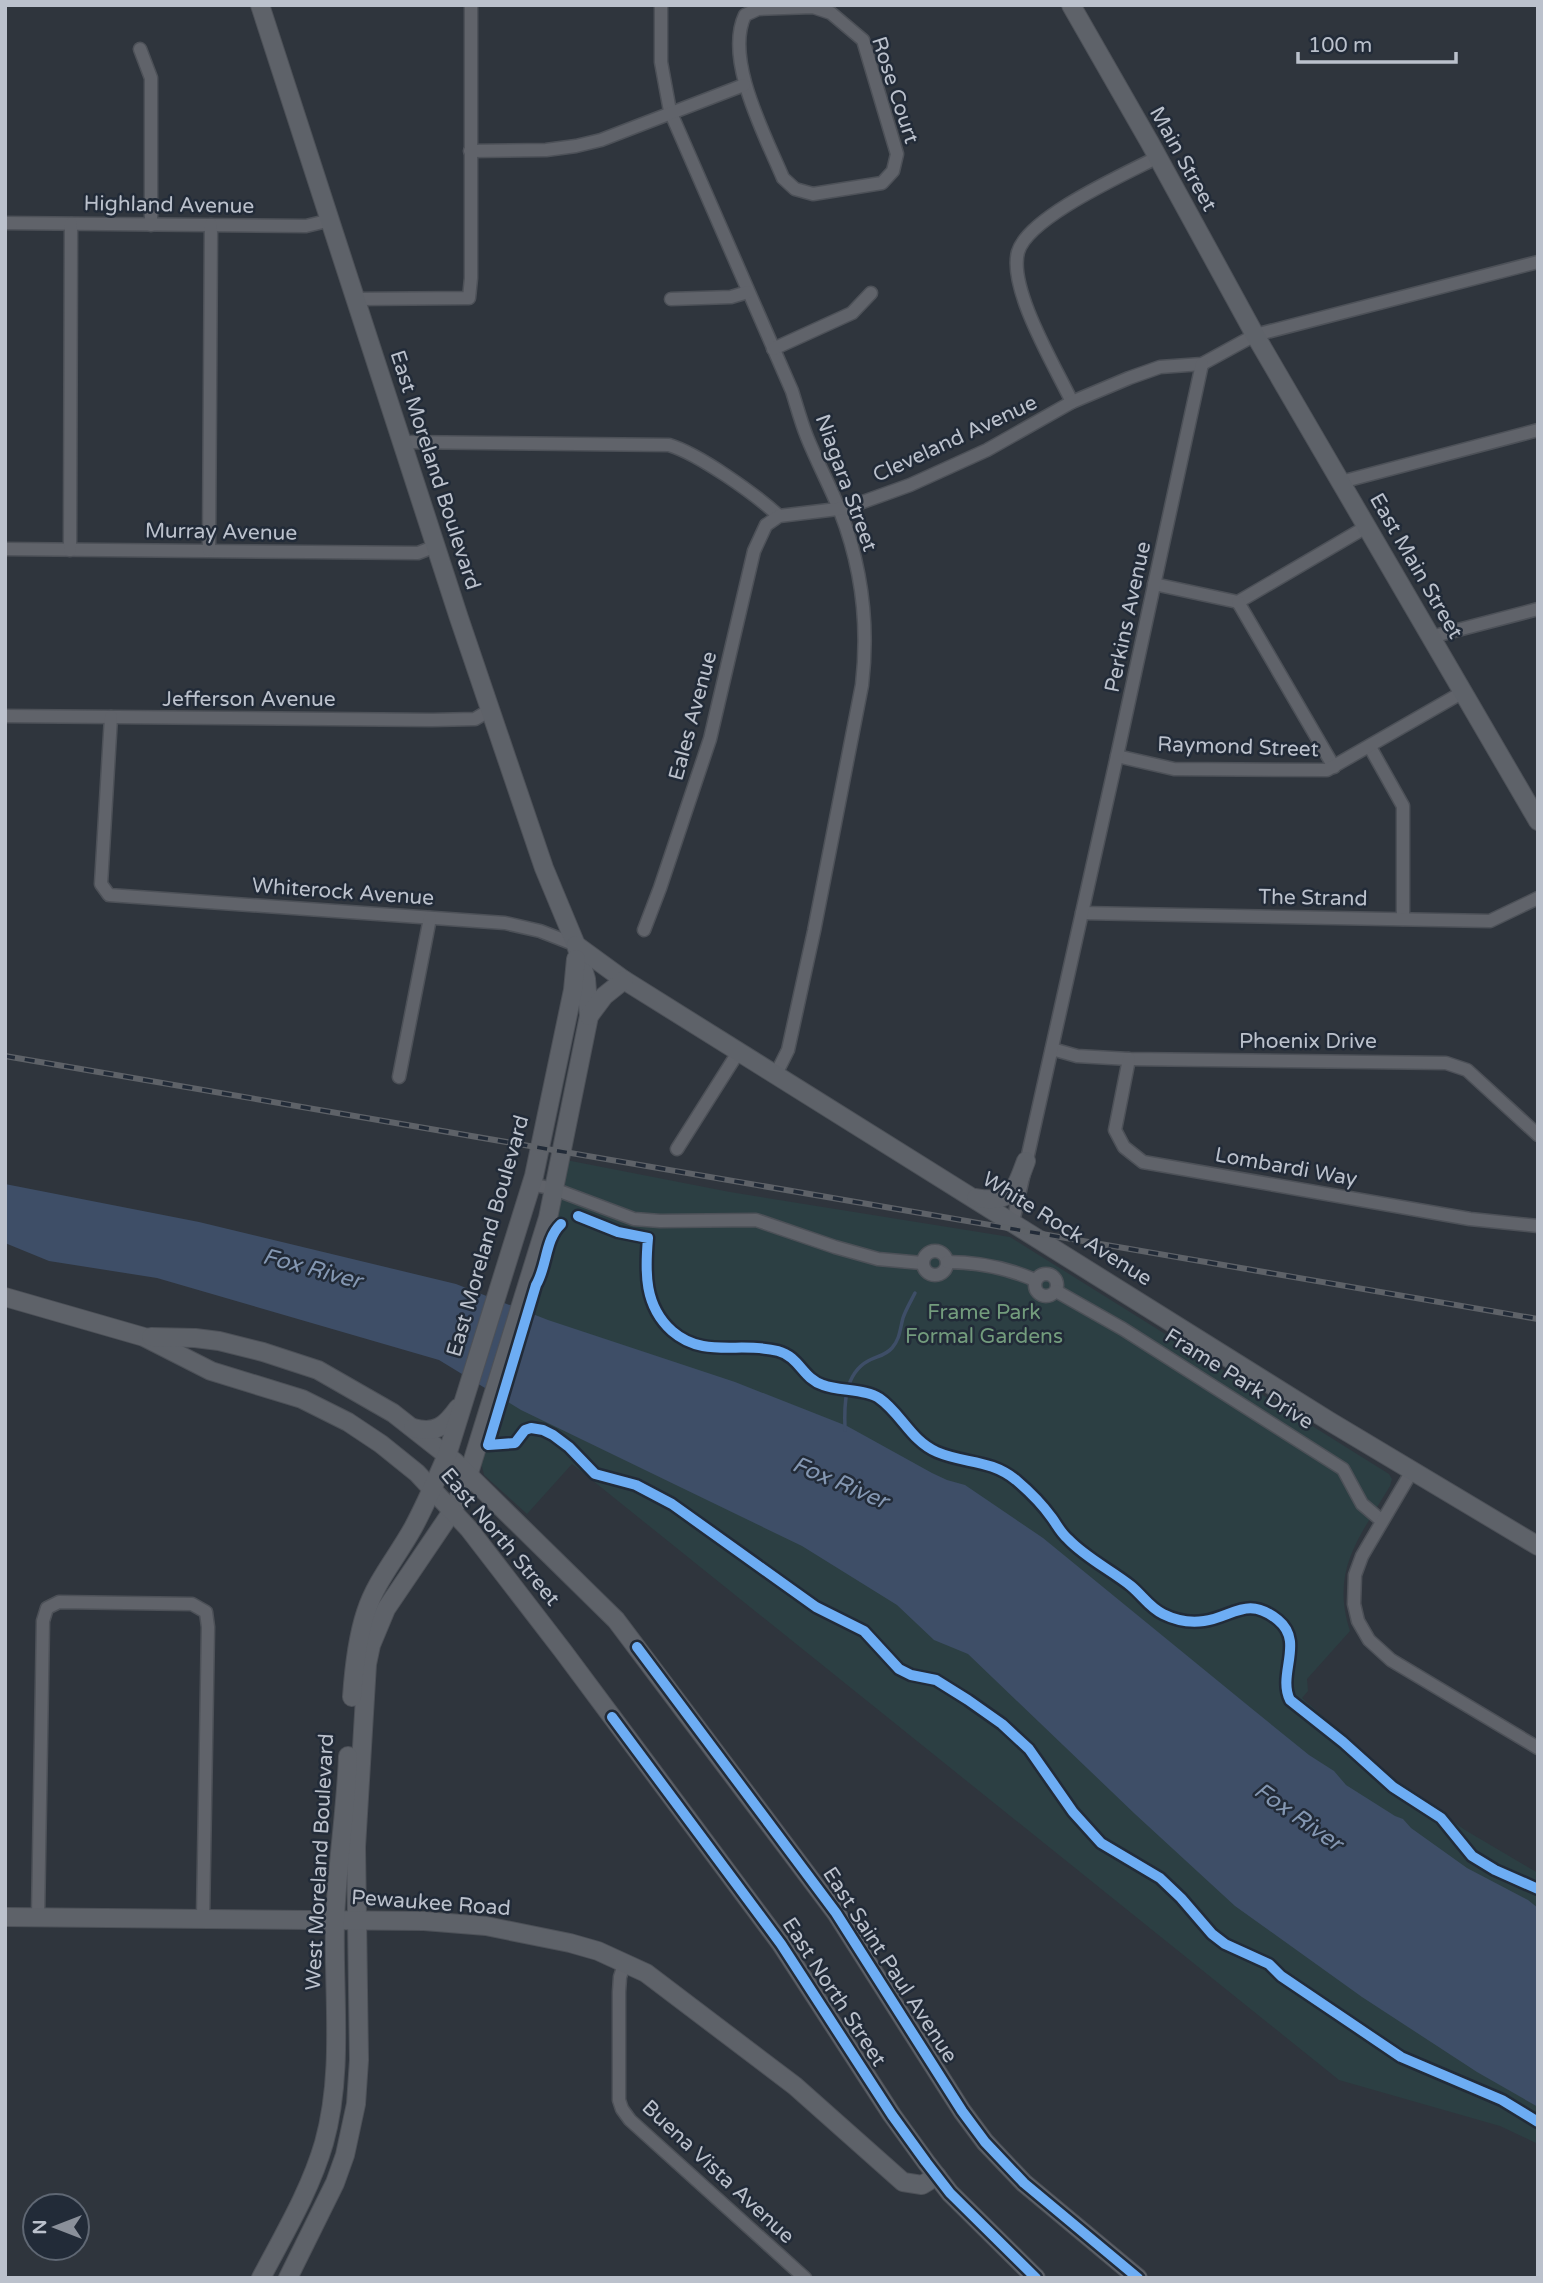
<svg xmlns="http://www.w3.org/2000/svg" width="1543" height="2283" viewBox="0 0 1543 2283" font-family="'Varela Round',sans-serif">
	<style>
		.green { fill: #2c3f43 }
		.water { fill: #3e4e67 }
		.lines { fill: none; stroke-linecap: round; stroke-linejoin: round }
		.stream { stroke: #3e4e67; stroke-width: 3.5 }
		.street-casing { stroke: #4d5158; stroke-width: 15 }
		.secondary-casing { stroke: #4d5158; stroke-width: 20 }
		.street { stroke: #60636a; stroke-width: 12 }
		.secondary { stroke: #5e6269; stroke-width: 18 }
		.rail-casing { stroke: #5e6268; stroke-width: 6 }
		.rail { stroke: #222b38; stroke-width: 3.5; stroke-dasharray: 10; stroke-linecap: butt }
		.cycleway-casing { stroke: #222b38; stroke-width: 15 }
		.cycleway { stroke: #6dadf4; stroke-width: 10 }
		.labels { text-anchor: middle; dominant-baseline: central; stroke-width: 5; stroke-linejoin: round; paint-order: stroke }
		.street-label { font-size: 21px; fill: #bbc1cc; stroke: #222b38 }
		.park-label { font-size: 21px; fill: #739c7d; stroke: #222b38 }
		.water-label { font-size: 23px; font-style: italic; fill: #8497b2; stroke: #222b38 }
	</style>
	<rect width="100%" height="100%" fill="#2f353d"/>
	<path class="green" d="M566 1160 730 1192 1010 1237 1389 1474 1392 1479 1390 1486C1360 1537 1330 1569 1350 1631L1307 1679 1308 1691 1302 1698 1404 1787 1465 1830 1538 1873V2144L1500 2126 1339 2080 572 1464 527 1514 484 1475 481 1462Z"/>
	<path class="water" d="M5 1184 199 1222 456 1284 548 1320 735 1382 847 1426 932 1473 947 1480 965 1485 1043 1538 1251 1708 1309 1755 1334 1771 1346 1785 1395 1816 1403 1819 1411 1828 1467 1868 1528 1900 1538 1908V2107L1477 2072 1362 1997 1235 1906 1135 1814 968 1654 934 1640 897 1605 802 1546 521 1410 439 1360 157 1278 49 1261 5 1243Z"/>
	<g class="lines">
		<path class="stream" d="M845 1430C844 1406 844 1374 868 1361 877 1356 885 1356 892 1348 900 1339 900 1329 903 1318 906 1309 911 1301 915 1293"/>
		<g class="street-casing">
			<g id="street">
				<path d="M661 5V62L670 111 792 391C797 407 801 422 807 437 817 462 830 486 840 511 862 567 869 625 862 685L814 931 788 1050 776 1074"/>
				<path d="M813 7 831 13 863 40 897 154 893 171 882 183 813 194 795 189 783 178C765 135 724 59 745 15L758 9Z"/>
				<path d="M140 49 151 78V225"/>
				<path d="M470 151 546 150 576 146 601 140 744 85"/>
				<path d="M5 223 306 226 331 220"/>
				<path d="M356 299 469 298 471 278V5"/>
				<path d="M671 299 731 297 748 292"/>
				<path d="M773 349 852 313 871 293"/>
				<path d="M1072 402C1056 368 1008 289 1018 252 1028 217 1125 174 1158 157"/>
				<path d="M402 442 669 445C699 454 755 494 779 516"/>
				<path d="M1341 482 1538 430"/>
				<path d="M5 549 418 553 436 546"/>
				<path d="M70 550 71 224"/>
				<path d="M209 550 211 225"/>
				<path d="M1154 584 1238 602 1366 527"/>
				<path d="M1238 602 1334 767"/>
				<path d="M1431 637 1538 609"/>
				<path d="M5 716 432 720 475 719 490 710"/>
				<path d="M111 717 101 884 109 895 505 923 540 931 576 945"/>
				<path d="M1370 747 1403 806V919"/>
				<path d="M1117 756 1174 769 1327 770 1463 692"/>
				<path d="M1082 913 1490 921 1538 898"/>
				<path d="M644 930 660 888 710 739 754 551 766 525 779 516 846 508 910 485 987 450 1072 402 1129 378 1160 367 1202 364 1255 335 1538 262"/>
				<path d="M1052 1049 1077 1056 1129 1059 1446 1063 1467 1070 1538 1135"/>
				<path d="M1129 1059 1115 1130 1124 1147 1143 1162 1470 1219 1538 1226"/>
				<path d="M399 1077 430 918"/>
				<path d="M677 1149 739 1051"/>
				<path d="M531 1184 554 1189 634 1219 660 1221 756 1220 835 1247 878 1259 922 1263"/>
				<path d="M1013 1222 1117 756 1202 364"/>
				<circle cx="935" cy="1263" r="12"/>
				<path d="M947 1262C978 1262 1007 1268 1035 1280"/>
				<circle cx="1046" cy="1285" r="11"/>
				<path d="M1056 1291 1123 1329 1343 1469 1362 1504 1382 1521"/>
				<path d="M1412 1471 1362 1556 1355 1575 1354 1604 1358 1621 1369 1640 1391 1660 1538 1748"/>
				<path d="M38 1917 43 1621 47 1608 59 1602 192 1604 206 1612 208 1627 203 1918"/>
				<path d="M625 1962 620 1977 619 1992V2100L622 2109 630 2120 805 2278"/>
			</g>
		</g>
		<g class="secondary-casing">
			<g id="secondary">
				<path d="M260 5 459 618 544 868 576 945 586 979 589 1016 548 1218 468 1476 453 1510 386 1609 371 1645 367 1664 356 1847 359 2060 356 2104 345 2155 335 2183 288 2278"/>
				<path d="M1071 5 1150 143 1255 335 1538 821"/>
				<path d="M576 945 624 980 1329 1421 1538 1546"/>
				<path d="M589 1016 604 996 624 980"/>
				<path d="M976 1198C1011 1204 1015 1191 1026 1161"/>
				<path d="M5 1297 144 1337 211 1371 302 1399 348 1422 381 1444 417 1473 469 1529 563 1651 781 1944 892 2115 926 2162 950 2193 1036 2278"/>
				<path d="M151 1337 195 1338 219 1341 263 1352 318 1370 393 1413 454 1461 616 1620 836 1913 962 2111 985 2142 1024 2183 1138 2278"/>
				<path d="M413 1428C436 1434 445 1426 458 1408"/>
				<path d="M352 1697C354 1668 357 1639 366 1612 376 1581 397 1557 413 1528 426 1504 436 1480 447 1455L534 1176 573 990 576 959"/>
				<path d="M5 1917 424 1921 486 1926 570 1943 598 1951 646 1973 795 2086 903 2182 922 2185 937 2176"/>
				<path d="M261 2278C284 2234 310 2191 324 2143 344 2072 333 1994 335 1920 337 1865 346 1811 348 1756"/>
			</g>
		</g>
		<use href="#street" class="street"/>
		<use href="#secondary" class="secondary"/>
		<g class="rail-casing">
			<path id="rail" d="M5 1056 1538 1319"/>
		</g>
		<use href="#rail" class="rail"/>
		<g class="cycleway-casing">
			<g id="cycleway">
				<path d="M578 1216 618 1232 648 1238C645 1272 644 1306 672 1331 704 1359 740 1341 778 1351 800 1357 802 1378 823 1385 838 1391 867 1389 879 1398 901 1413 911 1441 937 1452 965 1464 990 1459 1016 1480 1029 1491 1042 1504 1052 1518 1057 1525 1061 1533 1068 1539 1086 1558 1111 1570 1131 1586 1143 1596 1149 1607 1163 1614 1175 1620 1190 1623 1204 1621 1233 1617 1247 1595 1278 1620 1305 1642 1277 1674 1290 1700L1343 1742 1393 1787 1441 1818 1472 1856 1495 1870 1538 1889"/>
				<path d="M561 1224C545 1239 547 1267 536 1285L488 1445 515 1443 525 1430 531 1428 543 1430 553 1435 569 1447 595 1474 636 1485 672 1504 816 1607 864 1631 899 1669 911 1675 936 1680 968 1700 1002 1724 1029 1749 1073 1812 1101 1843 1160 1878 1181 1898 1212 1934 1225 1944 1269 1964 1281 1976 1401 2057 1502 2100 1538 2122"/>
				<path d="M637 1647 836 1913 962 2111 985 2142 1024 2183 1138 2278"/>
				<path d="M612 1717 781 1944 892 2115 926 2162 950 2193 1036 2278"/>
			</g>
		</g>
		<use href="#cycleway" class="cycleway"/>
	</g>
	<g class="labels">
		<g class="street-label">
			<text transform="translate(895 90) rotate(72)">Rose Court</text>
			<text transform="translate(1183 159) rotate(61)">Main Street</text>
			<text transform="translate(169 205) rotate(1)">Highland Avenue</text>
			<text transform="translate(955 439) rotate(-25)">Cleveland Avenue</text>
			<text transform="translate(435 470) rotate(72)">East Moreland Boulevard</text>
			<text transform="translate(846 483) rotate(70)">Niagara Street</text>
			<text transform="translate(221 532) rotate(1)">Murray Avenue</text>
			<text transform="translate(1416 566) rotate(60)">East Main Street</text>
			<text transform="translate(1128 617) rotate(-78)">Perkins Avenue</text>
			<text x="249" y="699">Jefferson Avenue</text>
			<text transform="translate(693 716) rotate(-75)">Eales Avenue</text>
			<text transform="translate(1238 747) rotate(2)">Raymond Street</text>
			<text transform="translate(343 892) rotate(4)">Whiterock Avenue</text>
			<text transform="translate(1313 898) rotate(1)">The Strand</text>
			<text x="1308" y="1041">Phoenix Drive</text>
			<text transform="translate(1286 1167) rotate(10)">Lombardi Way</text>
			<text transform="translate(1067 1229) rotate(32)">White Rock Avenue</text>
			<text transform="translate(488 1236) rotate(-74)">East Moreland Boulevard</text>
			<text transform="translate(1239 1379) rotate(32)">Frame Park Drive</text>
			<text transform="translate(500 1537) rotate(50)">East North Street</text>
			<text transform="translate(320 1862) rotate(-87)">West Moreland Boulevard</text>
			<text transform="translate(431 1903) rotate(4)">Pewaukee Road</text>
			<text transform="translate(890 1965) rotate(57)">East Saint Paul Avenue</text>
			<text transform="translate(834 1992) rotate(57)">East North Street</text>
			<text transform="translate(718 2172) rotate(43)">Buena Vista Avenue</text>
		</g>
		<g class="park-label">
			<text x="984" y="1312">Frame Park<tspan x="984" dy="24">Formal Gardens</tspan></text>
		</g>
		<g class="water-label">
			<text transform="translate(312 1269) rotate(15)">Fox River</text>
			<text transform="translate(840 1483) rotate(23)">Fox River</text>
			<text transform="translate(1298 1817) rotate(35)">Fox River</text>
		</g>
	</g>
	<rect width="1543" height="2283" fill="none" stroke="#bbc1cc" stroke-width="14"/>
	<g transform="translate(56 2227) rotate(270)"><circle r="33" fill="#222b38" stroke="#5f6773" stroke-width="2"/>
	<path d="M0-5L12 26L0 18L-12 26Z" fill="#8a909a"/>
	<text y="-10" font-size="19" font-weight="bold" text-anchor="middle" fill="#bbc1cc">N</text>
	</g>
	<path d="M1298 52v10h158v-10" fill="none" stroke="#bbc1cc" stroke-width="3.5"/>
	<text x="1308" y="52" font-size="21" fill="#bbc1cc" stroke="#222b38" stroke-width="5" paint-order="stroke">100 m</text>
</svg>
